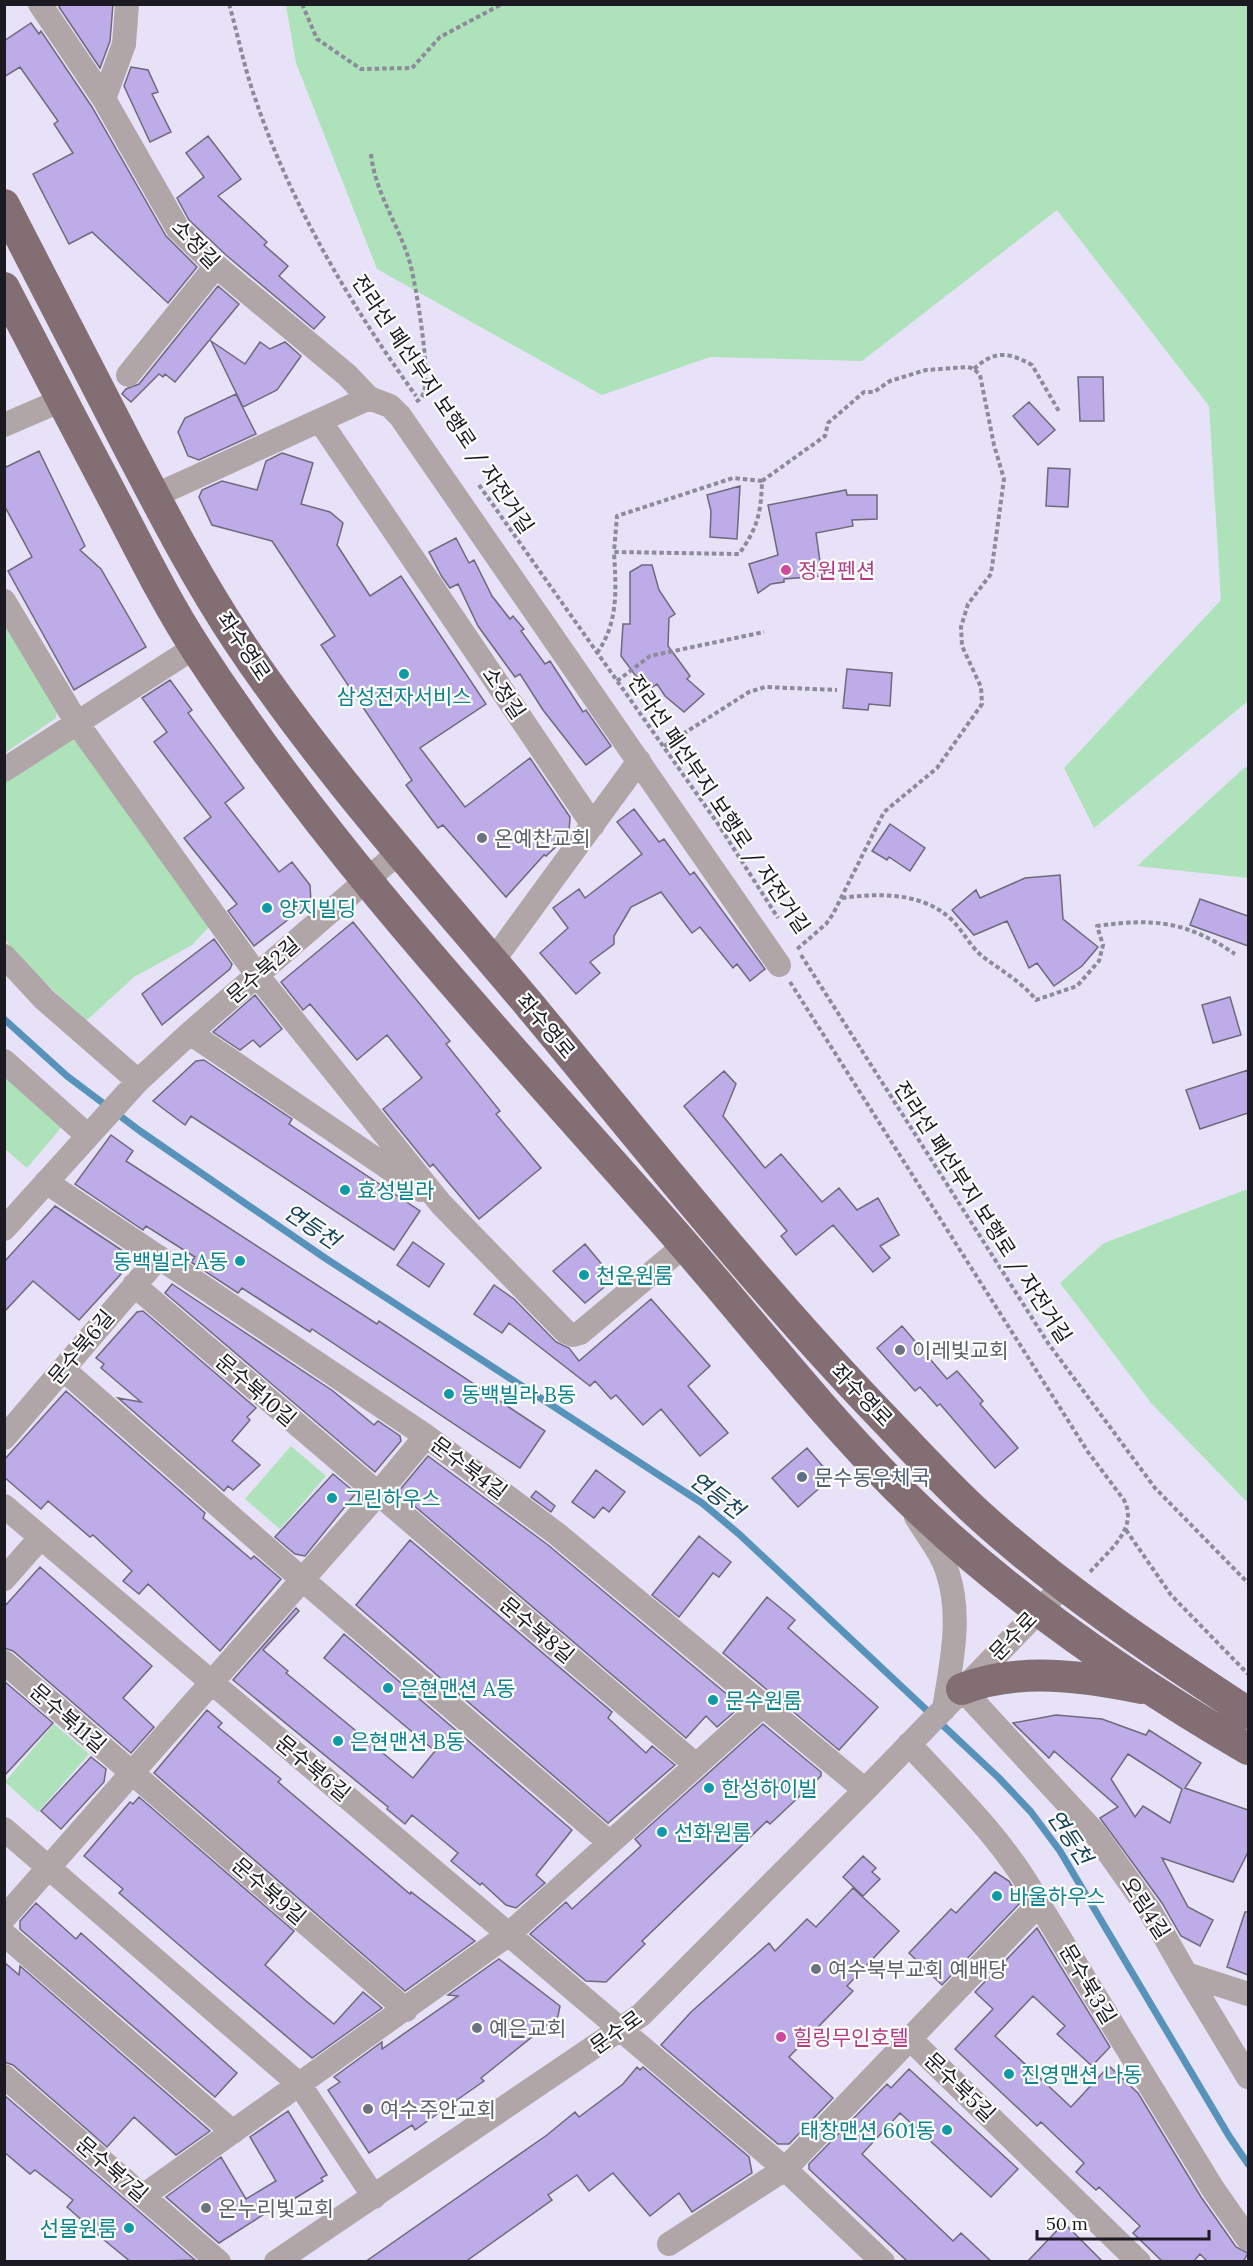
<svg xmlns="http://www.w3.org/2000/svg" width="1253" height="2266" font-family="Lora,'Noto Sans KR',serif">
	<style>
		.green { fill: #ade2ba }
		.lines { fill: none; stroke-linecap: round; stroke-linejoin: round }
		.stream { stroke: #5792ba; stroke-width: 7 }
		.building { fill: #bdace8; stroke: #6e697c; stroke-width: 1.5; fill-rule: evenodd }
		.path { stroke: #8d8a9a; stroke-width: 4; stroke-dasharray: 4.5 3; stroke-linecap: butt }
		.minor { stroke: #b0a5a7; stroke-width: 24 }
		.major { stroke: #836f73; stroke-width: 32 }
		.hotel-dot { fill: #d1479c; stroke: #fff; stroke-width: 2 }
		.culture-dot { fill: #0f9aa8; stroke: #fff; stroke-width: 2 }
		.worship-dot { fill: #6b7280; stroke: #fff; stroke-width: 2 }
		.service-dot { fill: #5c6f8a; stroke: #fff; stroke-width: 2 }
		.labels { text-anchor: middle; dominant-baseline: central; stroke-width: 4.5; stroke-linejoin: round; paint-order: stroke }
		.street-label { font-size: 21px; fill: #1b1921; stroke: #fff }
		.hotel-label { font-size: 21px; fill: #b23c85; stroke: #fff; text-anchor: start }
		.culture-label { font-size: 21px; fill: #0d838f; stroke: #fff; text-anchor: start }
		.worship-label { font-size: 21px; fill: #5b616d; stroke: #fff; text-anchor: start }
		.service-label { font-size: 21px; fill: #4e5e75; stroke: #fff; text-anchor: start }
		.water-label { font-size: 22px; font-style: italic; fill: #11405d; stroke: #fff }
	</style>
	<rect width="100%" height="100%" fill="#e7e2f8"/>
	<path class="green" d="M 286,5 L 1248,5 L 1248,701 L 1094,828 L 1064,768 L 1221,600 L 1209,406 L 1057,210 L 862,361 L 710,357 L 602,395 L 377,269 L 296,63 Z
		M 4,616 L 58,702 L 56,718 L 5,753 Z
		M 66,739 L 85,742 L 211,925 L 192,945 L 134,977 L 86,1021 L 16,955 L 5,939 L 4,780 Z
		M 1248,766 L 1248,878 L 1137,866 L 1244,768 Z
		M 5,1071 L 65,1123 L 27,1168 L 5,1149 Z
		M 1248,1189 L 1248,1503 L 1151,1403 L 1060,1283 L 1104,1243 Z
		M 291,1446 L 326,1476 L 280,1529 L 245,1499 Z
		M 54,1724 L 89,1754 L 38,1812 L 5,1782 Z"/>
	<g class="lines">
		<path class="stream" d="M 4,1019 L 67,1076 L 140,1131 L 325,1258 L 702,1503 L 739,1534 L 999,1778 L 1031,1812 L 1060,1851 L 1229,2136 L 1248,2164"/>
	</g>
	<path class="building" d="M 61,4 L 113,4 L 110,41 L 100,68 L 59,7 Z
		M 31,23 L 39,34 L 41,31 L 92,107 L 166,236 L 197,267 L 168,303 L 92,232 L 69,244 L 33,174 L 73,153 L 54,124 L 58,121 L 20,67 L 4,77 L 4,41 Z
		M 131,67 L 148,70 L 158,92 L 152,94 L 171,132 L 150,142 L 124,86 Z
		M 208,136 L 241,179 L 218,196 L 267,242 L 264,245 L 288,266 L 279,276 L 325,317 L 314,329 L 226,255 L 189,220 L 177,198 L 204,177 L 186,153 Z
		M 218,286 L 239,304 L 175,382 L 165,374 L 163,377 L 159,374 L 131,402 L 122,394 L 126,389 L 139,384 Z
		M 211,341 L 245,364 L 260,342 L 270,349 L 285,342 L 301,356 L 277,390 L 243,407 Z
		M 1078,377 L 1103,377 L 1104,421 L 1080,421 Z
		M 236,394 L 256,434 L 199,460 L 188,456 L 178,432 L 185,418 Z
		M 1029,402 L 1055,430 L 1038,445 L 1013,416 Z
		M 39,451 L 85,546 L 80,550 L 101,569 L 146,647 L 74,690 L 8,571 L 32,557 L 4,505 L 4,468 Z
		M 282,453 L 313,463 L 301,504 L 330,512 L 343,523 L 337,545 L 370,596 L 401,576 L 486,704 L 420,748 L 465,807 L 530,758 L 570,817 L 569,832 L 565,838 L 546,856 L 544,855 L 506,897 L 443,825 L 438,828 L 406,785 L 412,780 L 321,645 L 335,636 L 272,541 L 212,525 L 199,497 L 202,490 L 222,481 L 257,490 L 266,461 Z
		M 1048,468 L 1070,469 L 1068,507 L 1046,506 Z
		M 740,486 L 737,539 L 710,537 L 711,511 L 707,495 Z
		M 846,490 L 847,495 L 877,495 L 877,519 L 852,520 L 853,526 L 816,533 L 822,576 L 784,579 L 784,582 L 771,584 L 758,593 L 749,564 L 778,555 L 768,505 Z
		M 456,538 L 469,563 L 474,560 L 492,596 L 510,619 L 513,616 L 524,629 L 521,631 L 545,664 L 550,661 L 583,712 L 586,710 L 611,746 L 586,765 L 543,710 L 520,674 L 515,677 L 478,626 L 458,584 L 450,588 L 442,577 L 429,552 Z
		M 642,565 L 652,565 L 659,590 L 675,614 L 669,618 L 668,646 L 690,676 L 687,679 L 704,694 L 684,712 L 665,696 L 657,684 L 647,691 L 621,656 L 623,624 L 630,624 L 630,572 Z
		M 847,669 L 892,673 L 890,706 L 869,704 L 868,710 L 843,708 Z
		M 170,680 L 192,710 L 188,713 L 244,788 L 225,803 L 279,872 L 292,862 L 310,885 L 311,902 L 254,946 L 228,911 L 237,904 L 184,838 L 211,817 L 154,742 L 167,732 L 142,698 Z
		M 634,809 L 659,842 L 664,839 L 690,875 L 694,872 L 765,969 L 750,981 L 737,964 L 733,968 L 700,927 L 692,933 L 661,892 L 631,907 L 614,936 L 614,944 L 590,962 L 600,973 L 576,994 L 540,953 L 568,928 L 553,908 L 579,889 L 585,898 L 642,854 L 617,822 Z
		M 890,824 L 925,848 L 910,871 L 889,857 L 887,860 L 872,851 Z
		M 1060,875 L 1063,919 L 1098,947 L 1082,966 L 1054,986 L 1037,963 L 1029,968 L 1007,921 L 974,935 L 952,910 L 976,890 L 980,898 L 1025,878 Z
		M 1200,899 L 1248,916 L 1248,946 L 1190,925 Z
		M 353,922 L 450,1041 L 446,1044 L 500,1111 L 496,1114 L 541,1168 L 479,1219 L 433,1164 L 430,1167 L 383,1109 L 422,1078 L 387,1035 L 357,1060 L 310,1004 L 303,1010 L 281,982 Z
		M 214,939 L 232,964 L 230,969 L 162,1025 L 142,994 Z
		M 255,995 L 282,1029 L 260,1047 L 253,1040 L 240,1050 L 213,1032 Z
		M 1230,997 L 1241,1035 L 1213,1043 L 1202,1005 Z
		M 204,1060 L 292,1119 L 289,1124 L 420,1211 L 394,1250 L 191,1116 L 185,1125 L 153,1101 L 196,1061 Z
		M 1248,1070 L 1248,1113 L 1200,1129 L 1186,1090 Z
		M 724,1071 L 736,1084 L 723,1116 L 765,1168 L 781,1154 L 822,1202 L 839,1188 L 857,1210 L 878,1198 L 899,1235 L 880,1246 L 890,1258 L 873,1272 L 833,1225 L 796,1255 L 781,1236 L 787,1231 L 684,1106 Z
		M 111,1135 L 133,1151 L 126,1161 L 377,1324 L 379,1321 L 545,1431 L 520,1468 L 312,1329 L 310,1332 L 242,1288 L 238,1293 L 191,1262 L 195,1257 L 146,1226 L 143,1230 L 75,1184 Z
		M 55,1206 L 126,1253 L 120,1260 L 124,1263 L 117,1271 L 121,1274 L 79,1320 L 33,1281 L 4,1312 L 4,1262 Z
		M 413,1242 L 444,1264 L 429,1287 L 397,1265 Z
		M 585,1244 L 614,1279 L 585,1303 L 553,1271 Z
		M 172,1284 L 333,1391 L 374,1425 L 378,1421 L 400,1436 L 401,1441 L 375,1472 L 165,1293 Z
		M 494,1285 L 514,1299 L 556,1342 L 569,1348 L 579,1361 L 651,1299 L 710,1366 L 688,1386 L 728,1433 L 700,1456 L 661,1409 L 643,1425 L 616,1395 L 611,1399 L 595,1381 L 590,1386 L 509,1323 L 502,1333 L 474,1314 Z
		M 143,1311 L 256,1408 L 247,1417 L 250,1420 L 232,1441 L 260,1465 L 233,1490 L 228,1486 L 224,1491 L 118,1398 L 141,1402 L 101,1368 L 104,1364 L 96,1358 L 137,1312 Z
		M 902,1326 L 947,1379 L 957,1371 L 983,1401 L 980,1404 L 1018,1448 L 995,1468 L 940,1404 L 937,1406 L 920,1387 L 915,1391 L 877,1348 Z
		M 66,1391 L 205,1513 L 203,1518 L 251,1559 L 254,1556 L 281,1579 L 220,1651 L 148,1584 L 139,1594 L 123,1581 L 132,1571 L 93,1535 L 90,1537 L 48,1501 L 41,1509 L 4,1477 L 4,1460 Z
		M 807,1448 L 832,1477 L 798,1507 L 772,1478 Z
		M 428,1456 L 548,1545 L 741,1706 L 717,1727 L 706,1716 L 686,1738 L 398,1492 Z
		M 596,1470 L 625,1492 L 609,1512 L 603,1507 L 594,1518 L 572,1502 Z
		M 333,1474 L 356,1493 L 305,1556 L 295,1554 L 275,1537 Z
		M 536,1491 L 555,1506 L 551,1512 L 531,1497 Z
		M 699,1536 L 731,1562 L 719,1577 L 713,1573 L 679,1617 L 652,1595 Z
		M 410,1540 L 612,1712 L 608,1718 L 646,1753 L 652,1746 L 675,1765 L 608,1823 L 356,1605 Z
		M 40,1567 L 152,1666 L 123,1698 L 154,1727 L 131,1753 L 13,1651 L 4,1648 L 4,1607 Z
		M 767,1597 L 795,1620 L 788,1628 L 878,1707 L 839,1750 L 723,1653 Z
		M 296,1608 L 299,1611 L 263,1650 L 288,1671 L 286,1673 L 413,1778 L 435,1751 L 324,1658 L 344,1634 L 572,1830 L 536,1875 L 545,1883 L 516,1908 L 506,1905 L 482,1883 L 480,1885 L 451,1861 L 458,1853 L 412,1815 L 405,1824 L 387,1809 L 388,1807 L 233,1680 Z
		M 4,1681 L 53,1723 L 4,1776 Z
		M 207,1710 L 222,1723 L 218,1727 L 281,1779 L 278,1782 L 410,1894 L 411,1892 L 475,1941 L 405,1991 L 154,1773 Z
		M 1056,1715 L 1102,1719 L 1146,1735 L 1149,1730 L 1201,1763 L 1185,1788 L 1248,1810 L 1248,1852 L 1233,1882 L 1162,1858 L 1188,1907 L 1213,1920 L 1200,1946 L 1181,1936 L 1162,1903 L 1100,1818 L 1118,1807 L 1054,1751 L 1049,1758 L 1013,1723 ZM 1128,1754 L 1182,1789 L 1170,1823 L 1143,1806 L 1135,1817 L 1111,1779 Z
		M 763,1724 L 821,1772 L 821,1776 L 770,1824 L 767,1821 L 642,1941 L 645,1944 L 606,1982 L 586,1981 L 530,1934 L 566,1902 L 572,1909 L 641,1846 L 635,1839 Z
		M 91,1757 L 106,1769 L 104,1782 L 61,1829 L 41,1811 Z
		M 139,1797 L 294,1931 L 265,1965 L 305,2000 L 334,2024 L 363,1992 L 382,2008 L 312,2058 L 200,1963 L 119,1893 L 123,1889 L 84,1856 L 130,1802 L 133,1804 Z
		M 863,1856 L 876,1868 L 872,1872 L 880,1879 L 863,1896 L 843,1877 Z
		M 995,1872 L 1009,1881 L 1020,1900 L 1019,1904 L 942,1985 L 909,1953 L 951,1909 L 956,1913 Z
		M 853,1888 L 899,1931 L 847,1986 L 853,1991 L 789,2057 L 833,2098 L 789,2144 L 778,2144 L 661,2045 L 691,2012 L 769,1943 L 775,1951 L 807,1919 L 816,1927 Z
		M 36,1903 L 76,1939 L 81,1933 L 237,2073 L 215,2097 L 20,1929 L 20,1921 Z
		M 1245,1912 L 1248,1912 L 1248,1975 L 1227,1967 Z
		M 1037,1928 L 1110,2047 L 1092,2066 L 1057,2034 L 1065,2026 L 1033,1996 L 995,2036 L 1071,2107 L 1109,2066 L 1138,2093 L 1201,2197 L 1236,2247 L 1248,2253 L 1243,2262 L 1208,2262 L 1200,2254 L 1193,2262 L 1163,2262 L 1133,2233 L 1140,2226 L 1099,2187 L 1096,2190 L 1076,2172 L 1084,2163 L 1041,2122 L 1037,2126 L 955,2049 L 993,2009 L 975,1992 Z
		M 499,1959 L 560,2006 L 558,2016 L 481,2078 L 484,2081 L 447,2107 L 415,2130 L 412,2125 L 369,2153 L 328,2090 L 340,2082 L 334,2077 L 382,2042 L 382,2049 L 458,1996 L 448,1995 Z
		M 4,1962 L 19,1975 L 20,1966 L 210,2131 L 176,2155 L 134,2117 L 107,2147 L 13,2065 L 4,2062 Z
		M 637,2067 L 640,2070 L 643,2067 L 749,2157 L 752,2173 L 692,2212 L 679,2193 L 650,2216 L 613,2173 L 589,2191 L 577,2175 L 548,2195 L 552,2200 L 465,2262 L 365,2262 L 547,2135 L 575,2112 L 579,2117 L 623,2084 Z
		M 909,2069 L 1018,2169 L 991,2197 L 900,2113 L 862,2154 L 953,2241 L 961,2233 L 992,2262 L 908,2262 L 809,2169 L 809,2164 L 887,2084 L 891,2088 Z
		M 4,2095 L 195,2260 L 131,2262 L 104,2240 L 67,2207 L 73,2200 L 35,2170 L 30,2174 L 4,2152 Z
		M 288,2111 L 327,2175 L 321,2178 L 323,2181 L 289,2202 L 288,2199 L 219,2243 L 166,2197 L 221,2157 L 246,2199 L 276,2181 L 250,2137 Z
		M 1064,2223 L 1103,2262 L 1027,2262 Z"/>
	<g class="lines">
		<path class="path" d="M 229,4 C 238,35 244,67 255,98 C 291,205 350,304 416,396
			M 302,4 L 317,39 L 361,69 L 412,68 L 440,37 L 502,4
			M 371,154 C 375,193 399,225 410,263 C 416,285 429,365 425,387 C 424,394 422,398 416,402
			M 974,369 C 994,350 1009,352 1032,365 L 1060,413
			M 762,481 L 825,436 L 828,423 L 864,392 L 874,392 L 890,381 L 926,370 L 968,367 L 974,369 L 980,375 L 994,445 L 1004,479 L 991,574 L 968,604 L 961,627 L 962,646 L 981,687 L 982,704 L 937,768 L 884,812 L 833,914 L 826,924 L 796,950
			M 479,485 L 718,824 L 778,918
			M 597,653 C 619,622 616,588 614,552 L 739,554 C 758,527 761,513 762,481 L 733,478 L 617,516 L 614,552
			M 617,681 L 650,656 L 764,632
			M 664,746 L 749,692 L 765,687 L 837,690
			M 842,898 C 879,893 923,892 952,920 C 963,931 970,946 982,956 C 1000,970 1021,981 1036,1000 L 1077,986 L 1099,961 L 1103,945 L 1097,926 C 1154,918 1186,921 1235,954
			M 801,955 L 1048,1343 L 1155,1488 L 1248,1583
			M 790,982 L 1088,1452 L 1124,1500 C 1139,1529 1108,1551 1090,1572
			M 1126,1530 L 1171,1595 L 1248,1674"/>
		<path class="minor" d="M 40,4 L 104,99 L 178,229 L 216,266 L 347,375 L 369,398
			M 104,99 L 124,44 L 127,4
			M 128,375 L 216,266
			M 369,398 L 390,406 L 400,416 L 779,965
			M 320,421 L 593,825
			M 4,425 L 62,400
			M 154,496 L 369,398
			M 4,601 L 77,723 L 257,975 L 441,1204 L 566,1332 L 573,1335 L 580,1333 L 685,1245
			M 4,770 L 195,647
			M 4,956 L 44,999 L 138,1081
			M 493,961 L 639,761
			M 190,1033 L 421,1190
			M 4,1061 L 87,1135
			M 46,1182 L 426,1436 L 557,1534 L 865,1790
			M 4,1229 L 138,1081 L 190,1033 L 398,853
			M 134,1285 L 696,1765
			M 63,1369 L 303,1580 L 610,1843
			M 4,1438 L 159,1257
			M 4,1506 L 785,2169 L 883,2262
			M 916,1517 C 927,1535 942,1553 948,1574 C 962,1617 951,1665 944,1709
			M 4,1579 L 41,1537
			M 4,1662 L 406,2010
			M 962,1689 L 1094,1832 L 1150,1911 L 1186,1974 L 1248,1994
			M 909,1744 C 956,1795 1007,1843 1039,1904 L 1213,2189 L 1248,2239
			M 4,1829 L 300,2085 L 374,2197
			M 4,1918 L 377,1495 L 426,1436
			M 4,1934 L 233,2132
			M 1186,1974 L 1248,2077
			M 910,2039 L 1139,2262
			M 4,2076 L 219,2262
			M 143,2196 L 509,1934 L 764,1704
			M 669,2244 L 785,2169 L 1039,1904
			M 276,2262 L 641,2015 L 865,1790 L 1065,1584"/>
		<path class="major" d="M 4,205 C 45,285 86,364 127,444 C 162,511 197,579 239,642 C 328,775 435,892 537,1014 C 647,1147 754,1282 873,1407 C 907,1442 941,1480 977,1513 C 1060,1589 1155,1652 1248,1713
			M 4,288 C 41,360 79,433 117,505 C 142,553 167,604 197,650 C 330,855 498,1033 659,1216 C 739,1306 812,1402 897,1488 C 1000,1591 1123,1676 1248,1749
			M 962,1689 C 1019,1667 1083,1676 1142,1688"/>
	</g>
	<g class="hotel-dot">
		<circle cx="786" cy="570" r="6"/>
		<circle cx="781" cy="2037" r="6"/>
	</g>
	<g class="culture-dot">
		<circle cx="404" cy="674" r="6"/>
		<circle cx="267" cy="908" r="6"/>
		<circle cx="345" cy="1190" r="6"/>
		<circle cx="240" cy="1261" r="6"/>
		<circle cx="584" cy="1275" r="6"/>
		<circle cx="449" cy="1394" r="6"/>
		<circle cx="332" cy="1498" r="6"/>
		<circle cx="388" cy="1688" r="6"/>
		<circle cx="713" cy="1700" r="6"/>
		<circle cx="338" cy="1741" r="6"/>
		<circle cx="709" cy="1788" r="6"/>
		<circle cx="662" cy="1832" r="6"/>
		<circle cx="997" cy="1896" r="6"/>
		<circle cx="1009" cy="2074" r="6"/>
		<circle cx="947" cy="2130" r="6"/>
		<circle cx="129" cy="2228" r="6"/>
	</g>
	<g class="worship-dot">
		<circle cx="482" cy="838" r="6"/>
		<circle cx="900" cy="1350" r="6"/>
		<circle cx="816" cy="1969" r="6"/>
		<circle cx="477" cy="2028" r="6"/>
		<circle cx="368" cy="2109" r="6"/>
		<circle cx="206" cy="2208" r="6"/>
	</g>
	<circle class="service-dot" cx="802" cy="1477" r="6"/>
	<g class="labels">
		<g class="street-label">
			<text transform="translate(196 244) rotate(46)">소정길</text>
			<text transform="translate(443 404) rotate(56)">전라선 폐선부지 보행로 / 자전거길</text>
			<text transform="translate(244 646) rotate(56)">좌수영로</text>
			<text transform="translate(504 693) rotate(56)">소정길</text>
			<text transform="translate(719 804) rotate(56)">전라선 폐선부지 보행로 / 자전거길</text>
			<text transform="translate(263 970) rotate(-41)">문수북2길</text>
			<text transform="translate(546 1026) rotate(50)">좌수영로</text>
			<text transform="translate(983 1212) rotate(57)">전라선 폐선부지 보행로 / 자전거길</text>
			<text transform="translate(81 1347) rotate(-50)">문수북6길</text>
			<text transform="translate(256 1390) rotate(41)">문수북10길</text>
			<text transform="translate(862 1395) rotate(46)">좌수영로</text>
			<text transform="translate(469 1468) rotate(37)">문수북4길</text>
			<text transform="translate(537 1630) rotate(40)">문수북8길</text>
			<text transform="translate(1013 1636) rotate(-46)">문수로</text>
			<text transform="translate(68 1718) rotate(41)">문수북11길</text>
			<text transform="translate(313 1768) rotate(40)">문수북6길</text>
			<text transform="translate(269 1891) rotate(41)">문수북9길</text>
			<text transform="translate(1146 1908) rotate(57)">오림4길</text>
			<text transform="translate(1088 1984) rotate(59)">문수북3길</text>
			<text transform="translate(616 2032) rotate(-36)">문수로</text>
			<text transform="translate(960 2087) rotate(44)">문수북5길</text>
			<text transform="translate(112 2169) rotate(41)">문수북7길</text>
		</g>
		<g class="hotel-label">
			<text x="798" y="570">정원펜션</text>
			<text x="793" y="2037">힐링무인호텔</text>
		</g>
		<g class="culture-label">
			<text x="404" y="696" text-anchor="middle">삼성전자서비스</text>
			<text x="279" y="908">양지빌딩</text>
			<text x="357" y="1190">효성빌라</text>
			<text x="228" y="1261" text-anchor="end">동백빌라 A동</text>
			<text x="596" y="1275">천운원룸</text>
			<text x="461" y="1394">동백빌라 B동</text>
			<text x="344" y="1498">그린하우스</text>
			<text x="400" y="1688">은현맨션 A동</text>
			<text x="725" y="1700">문수원룸</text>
			<text x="350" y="1741">은현맨션 B동</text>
			<text x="721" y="1788">한성하이빌</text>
			<text x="674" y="1832">선화원룸</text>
			<text x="1009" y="1896">바울하우스</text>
			<text x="1021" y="2074">진영맨션 나동</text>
			<text x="935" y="2130" text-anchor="end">태창맨션 601동</text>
			<text x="117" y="2228" text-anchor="end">선물원룸</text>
		</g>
		<g class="worship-label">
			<text x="494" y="838">온예찬교회</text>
			<text x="912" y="1350">이레빛교회</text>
			<text x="828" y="1969">여수북부교회 예배당</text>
			<text x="489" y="2028">예은교회</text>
			<text x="380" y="2109">여수주안교회</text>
			<text x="218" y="2208">온누리빛교회</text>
		</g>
		<g class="service-label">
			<text x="814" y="1477">문수동우체국</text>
		</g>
		<g class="water-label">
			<text transform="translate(312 1226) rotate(34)">연등천</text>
			<text transform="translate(717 1495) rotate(37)">연등천</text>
			<text transform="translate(1070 1837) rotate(56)">연등천</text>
		</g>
	</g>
	<rect width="1253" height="2266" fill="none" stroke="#1b1921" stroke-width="12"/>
	<path d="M1037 2230v9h172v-9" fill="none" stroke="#1b1921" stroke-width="3"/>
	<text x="1046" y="2230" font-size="18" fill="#1b1921" stroke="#ffffff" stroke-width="4.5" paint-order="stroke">50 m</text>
</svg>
